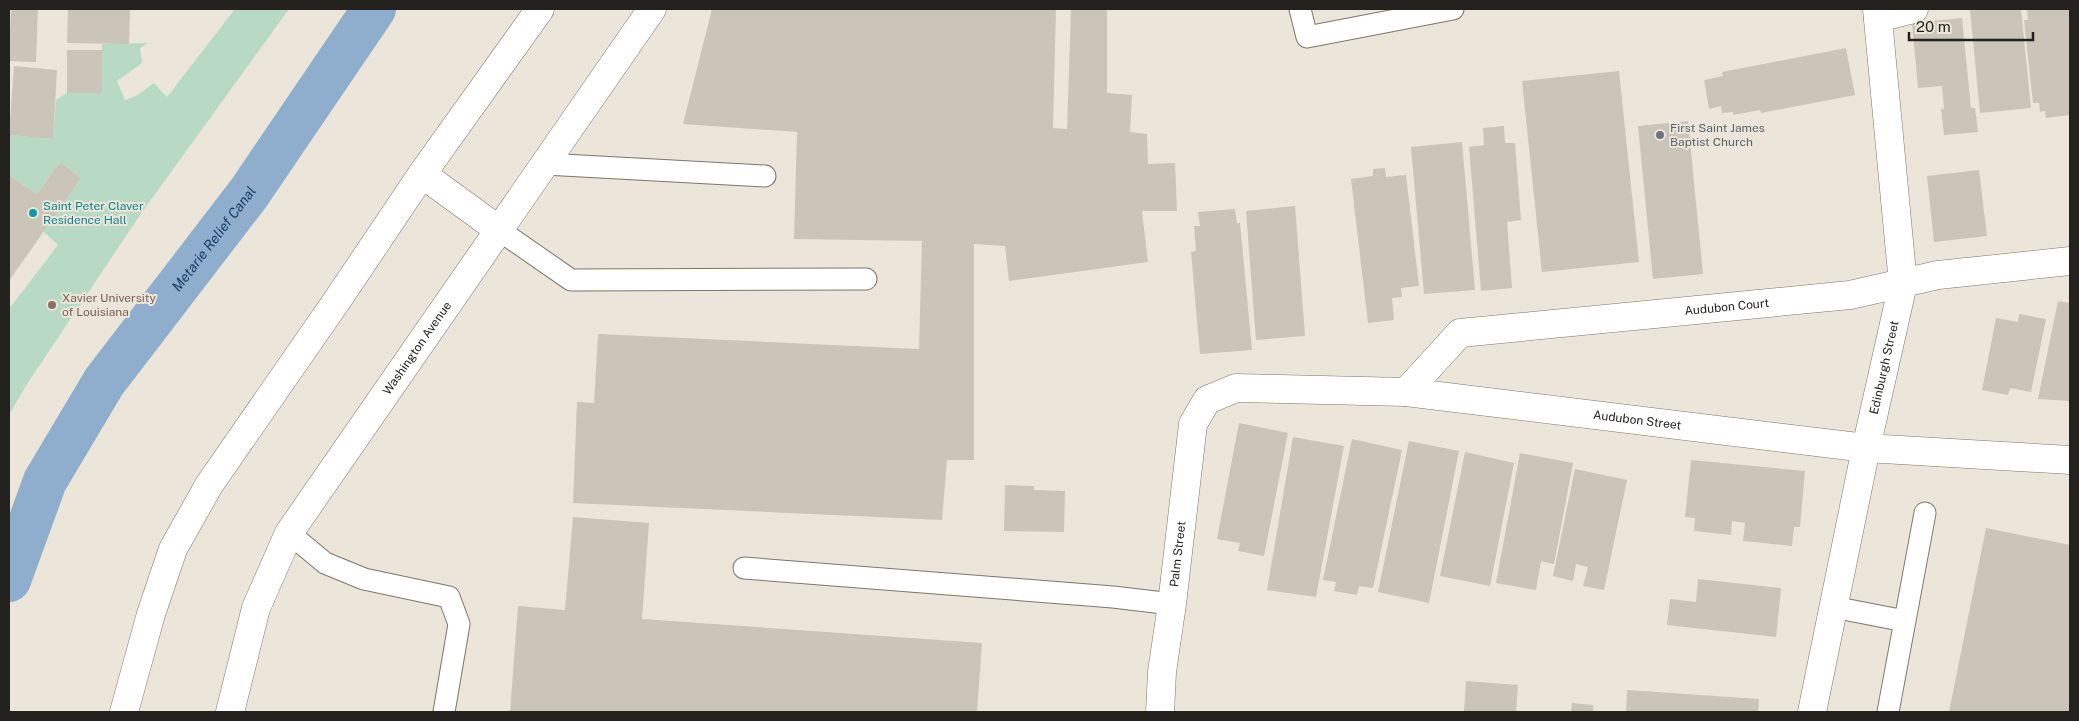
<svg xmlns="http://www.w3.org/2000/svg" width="2079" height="721" font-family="'Public Sans',sans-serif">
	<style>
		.green { fill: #b8dac5 }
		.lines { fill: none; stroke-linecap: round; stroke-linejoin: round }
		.canal { stroke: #8fadcc; stroke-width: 44 }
		.building { fill: #cac5b8 }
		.service-casing { stroke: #7b776b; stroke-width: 23 }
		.minor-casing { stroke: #7b776b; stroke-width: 29 }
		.tertiary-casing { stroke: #7b776b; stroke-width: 29 }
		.service { stroke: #fff; stroke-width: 21 }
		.minor { stroke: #fff; stroke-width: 28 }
		.tertiary { stroke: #fff; stroke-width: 28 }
		.worship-dot { fill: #6b7280; stroke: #ebe6d9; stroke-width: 2 }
		.culture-dot { fill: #0f9aa8; stroke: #ebe6d9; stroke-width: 2 }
		.education-dot { fill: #8d6e63; stroke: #ebe6d9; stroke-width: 2 }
		.labels { text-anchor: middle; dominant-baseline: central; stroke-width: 4; stroke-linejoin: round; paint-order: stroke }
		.worship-label { font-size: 12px; fill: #5b616d; stroke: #ebe6d9; text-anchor: start }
		.culture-label { font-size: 12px; fill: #0d838f; stroke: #ebe6d9; text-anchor: start }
		.education-label { font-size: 12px; fill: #785e54; stroke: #ebe6d9; text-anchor: start }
		.street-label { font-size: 12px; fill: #24221e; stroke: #ebe6d9 }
		.water-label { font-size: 14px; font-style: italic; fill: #124069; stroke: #ebe6d9 }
	</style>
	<rect width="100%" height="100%" fill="#ebe6d9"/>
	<path class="green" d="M 235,9 L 289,9 L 140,215 L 27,384 L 9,415 L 9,309 L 58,245 L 43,231 L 81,178 L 60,162 L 37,194 L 9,175 L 9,133 L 10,135 L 53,139 L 56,100 L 67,93 L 102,50 L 102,44 L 148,43 L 140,48 L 142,63 L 117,81 L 125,100 L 136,96 L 154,83 L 167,97 Z"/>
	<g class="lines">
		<path class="canal" id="s1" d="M 9,580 L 45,481 L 104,382 L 249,193 L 374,9"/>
	</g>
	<path class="building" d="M 11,9 L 38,9 L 36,62 L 9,61 Z
		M 68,9 L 130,9 L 129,44 L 67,43 Z
		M 712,9 L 1056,9 L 1053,128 L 1067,129 L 1071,9 L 1107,9 L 1107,93 L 1132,95 L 1130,132 L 1147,134 L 1148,164 L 1175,163 L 1177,211 L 1142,211 L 1148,262 L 1009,281 L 1005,246 L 974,244 L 974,460 L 947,460 L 942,520 L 573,503 L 577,402 L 594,403 L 598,334 L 919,349 L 922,241 L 794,239 L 797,132 L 683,124 Z
		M 1988,9 L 2021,9 L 2031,108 L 1980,113 L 1970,10 Z
		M 2027,9 L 2070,9 L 2070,115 L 2046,118 L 2045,111 L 2040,112 L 2039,103 L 2033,103 L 2024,20 L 2028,20 Z
		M 1962,18 L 1971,108 L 1975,108 L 1978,132 L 1944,135 L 1941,109 L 1944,109 L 1942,86 L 1918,88 L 1912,23 Z
		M 1846,48 L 1855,95 L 1761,113 L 1760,110 L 1733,115 L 1733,112 L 1722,113 L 1721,106 L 1709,109 L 1704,80 L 1723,76 L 1722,72 Z
		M 67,50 L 102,50 L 102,93 L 67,93 Z
		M 14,66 L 57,70 L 53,139 L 9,135 Z
		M 1619,71 L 1639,262 L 1542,272 L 1522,81 Z
		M 1688,121 L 1703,274 L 1653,279 L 1638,126 Z
		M 1504,126 L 1505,143 L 1515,143 L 1521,220 L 1507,222 L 1512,288 L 1481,291 L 1469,147 L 1484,145 L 1483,128 Z
		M 1462,142 L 1475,290 L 1424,294 L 1411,147 Z
		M 60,162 L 81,178 L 9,281 L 9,175 L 37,194 Z
		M 1385,168 L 1386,177 L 1406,175 L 1419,286 L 1401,288 L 1402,297 L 1392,298 L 1394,320 L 1368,323 L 1351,179 L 1373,176 L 1373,169 Z
		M 1979,170 L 1987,236 L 1934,242 L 1927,176 Z
		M 1295,206 L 1305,336 L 1256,340 L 1246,211 Z
		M 1235,209 L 1237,223 L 1240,223 L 1252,350 L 1200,354 L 1191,252 L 1196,251 L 1194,226 L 1200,226 L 1198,212 Z
		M 2058,301 L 2070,303 L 2070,401 L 2038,399 Z
		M 2019,314 L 2046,319 L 2031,392 L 2010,388 L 2008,395 L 1982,390 L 1996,318 L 2018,322 Z
		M 1239,423 L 1288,433 L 1264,556 L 1238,551 L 1240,543 L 1217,539 Z
		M 1293,437 L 1344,446 L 1316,597 L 1267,590 Z
		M 1352,439 L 1402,450 L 1373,588 L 1359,586 L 1357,595 L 1334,591 L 1336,582 L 1323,580 Z
		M 1409,441 L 1459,451 L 1429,603 L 1378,592 Z
		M 1465,452 L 1514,463 L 1490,586 L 1440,576 Z
		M 1520,453 L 1573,463 L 1554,564 L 1541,561 L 1536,590 L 1496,583 Z
		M 1691,460 L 1805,471 L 1800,527 L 1794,527 L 1792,546 L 1743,541 L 1745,523 L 1732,521 L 1731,535 L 1694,531 L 1695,518 L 1685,517 Z
		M 1575,469 L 1627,480 L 1604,590 L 1583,586 L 1588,567 L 1576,564 L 1573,581 L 1553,576 Z
		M 1005,485 L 1034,486 L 1034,490 L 1065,491 L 1064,532 L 1004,531 Z
		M 573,517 L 649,523 L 642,619 L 982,643 L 977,712 L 510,712 L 518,606 L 565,610 Z
		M 1986,528 L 2070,545 L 2070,712 L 1949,712 Z
		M 1698,579 L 1781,588 L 1776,637 L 1667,625 L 1670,599 L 1696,602 Z
		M 1466,681 L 1518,685 L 1516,712 L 1464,712 Z
		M 1627,690 L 1759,699 L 1758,712 L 1626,712 Z
		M 1572,703 L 1593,705 L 1593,712 L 1571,712 Z"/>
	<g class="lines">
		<defs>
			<path id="service" d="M 1300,9 L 1307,37 L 1453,9
				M 545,164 L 765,176
				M 499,230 L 571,280 L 866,279
				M 289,533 L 325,563 L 364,579 L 449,597 L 459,624 L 444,712
				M 744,568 L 1113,597 L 1172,604
				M 1833,607 L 1905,621
				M 1888,712 L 1925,513"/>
			<g id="minor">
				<path d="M 1878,18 L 1914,9"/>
				<path id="s2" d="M 1406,392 L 1460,333 L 1850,295 L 1938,275 L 2070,261"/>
				<path id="s3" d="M 1160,712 L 1162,672 L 1172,604 L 1193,424 L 1207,400 L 1236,388 L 1406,392 L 1866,448 L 2070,460"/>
				<path id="s4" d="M 1812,712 L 1866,448 L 1903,284 L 1877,9"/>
			</g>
			<g id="tertiary">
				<path d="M 422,174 L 499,230"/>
				<path d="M 124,712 L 151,614 L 173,549 L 209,485 L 338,299 L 422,174 L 540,9"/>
				<path id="s5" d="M 230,712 L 256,608 L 289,533 L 652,9"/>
			</g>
		</defs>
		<use href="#service" class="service-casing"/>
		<use href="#minor" class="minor-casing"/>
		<use href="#tertiary" class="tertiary-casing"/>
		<use href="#service" class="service"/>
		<use href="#minor" class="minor"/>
		<use href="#tertiary" class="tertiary"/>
	</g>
	<circle class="worship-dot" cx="1660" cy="135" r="5"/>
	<circle class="culture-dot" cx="33" cy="213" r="5"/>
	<circle class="education-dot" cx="52" cy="305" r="5"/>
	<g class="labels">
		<g class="worship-label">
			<text x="1670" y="128">First Saint James<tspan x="1670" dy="14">Baptist Church</tspan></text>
		</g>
		<g class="culture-label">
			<text x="43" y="206">Saint Peter Claver<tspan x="43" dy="14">Residence Hall</tspan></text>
		</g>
		<g class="education-label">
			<text x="62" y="298">Xavier University<tspan x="62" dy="14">of Louisiana</tspan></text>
		</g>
		<g class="street-label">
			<text stroke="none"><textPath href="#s2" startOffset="348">Audubon Court</textPath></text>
			<text stroke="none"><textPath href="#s5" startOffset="414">Washington Avenue</textPath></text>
			<text stroke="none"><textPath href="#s4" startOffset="352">Edinburgh Street</textPath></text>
			<text stroke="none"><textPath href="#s3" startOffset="752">Audubon Street</textPath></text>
			<text stroke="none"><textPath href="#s3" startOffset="159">Palm Street</textPath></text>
		</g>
		<g class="water-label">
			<text stroke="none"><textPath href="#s1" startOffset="401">Metarie Relief Canal</textPath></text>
		</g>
	</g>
	<rect width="2079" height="721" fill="none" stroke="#24221e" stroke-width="20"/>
	<path d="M1909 32v8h124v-8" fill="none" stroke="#24221e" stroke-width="2.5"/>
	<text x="1916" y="32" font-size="15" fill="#24221e" stroke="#ebe6d9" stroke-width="4" paint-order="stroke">20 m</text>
</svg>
